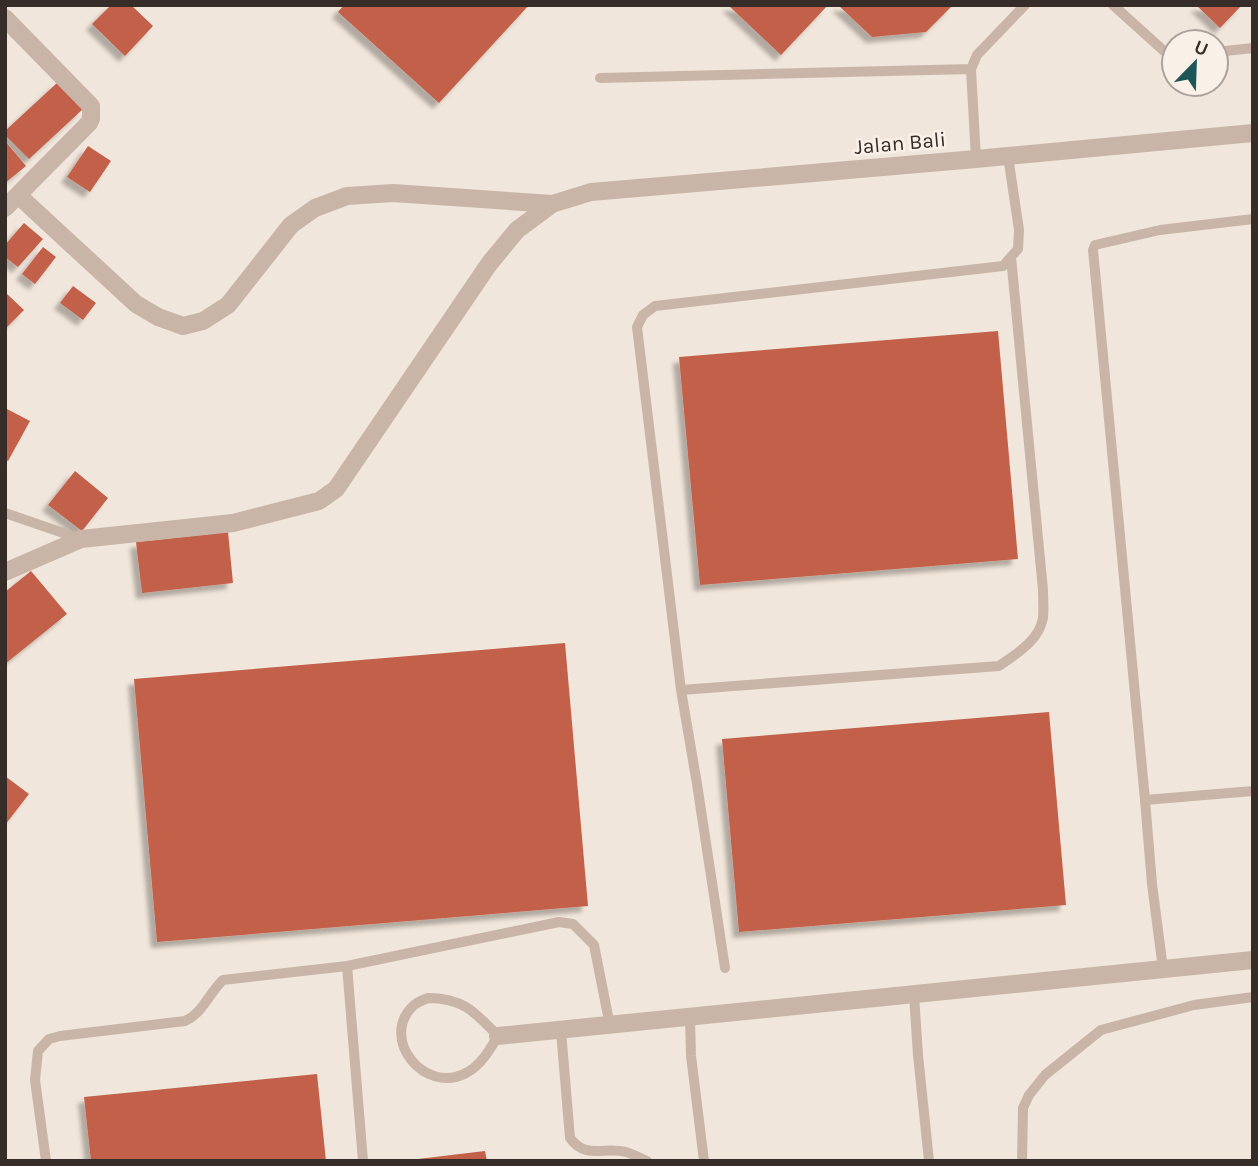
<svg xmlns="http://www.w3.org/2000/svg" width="1258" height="1166" font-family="Karla,sans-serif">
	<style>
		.building { fill: #c36048; filter: url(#shadow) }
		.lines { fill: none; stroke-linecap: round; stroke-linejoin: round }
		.lane { stroke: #c9b5a8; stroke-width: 10 }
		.street { stroke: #c9b5a8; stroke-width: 18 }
		.labels { text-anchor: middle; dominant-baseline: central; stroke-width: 5; stroke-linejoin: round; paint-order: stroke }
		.street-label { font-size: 21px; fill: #362c28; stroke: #f9f0e8 }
	</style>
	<defs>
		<filter id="shadow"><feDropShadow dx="-6" dy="6" stdDeviation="2" flood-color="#0004"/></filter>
	</defs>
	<rect width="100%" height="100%" fill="#f1e6db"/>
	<path class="building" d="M 111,5 L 131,5 L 153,26 L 125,56 L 92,24 Z
		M 344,5 L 529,5 L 439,103 L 338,12 Z
		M 728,5 L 828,5 L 781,55 Z
		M 838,5 L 953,5 L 926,32 L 872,37 Z
		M 1196,5 L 1242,5 L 1220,28 Z
		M 58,82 L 83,109 L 29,159 L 5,135 L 5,131 Z
		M 5,141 L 26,166 L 5,183 Z
		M 88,146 L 111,161 L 90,192 L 67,177 Z
		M 24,223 L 43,239 L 18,267 L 5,257 L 5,245 Z
		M 43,247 L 56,257 L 35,284 L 22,274 Z
		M 73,286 L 96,303 L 83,320 L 60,303 Z
		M 7,294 L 24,310 L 5,329 L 5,296 Z
		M 998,331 L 1018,559 L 700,585 L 679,357 Z
		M 5,408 L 30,421 L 8,461 L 5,459 Z
		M 75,471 L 108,498 L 82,531 L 48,505 Z
		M 228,532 L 233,583 L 142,593 L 136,542 Z
		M 31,571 L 67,614 L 5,664 L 5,592 Z
		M 565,643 L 588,906 L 157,942 L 134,679 Z
		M 1049,712 L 1066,905 L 739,932 L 722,739 Z
		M 5,776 L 29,794 L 5,825 Z
		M 317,1074 L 326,1161 L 91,1161 L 84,1097 Z
		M 485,1151 L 487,1161 L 418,1161 L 418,1159 Z"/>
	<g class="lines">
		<path class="lane" d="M 1113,5 L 1164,51 L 1174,54
			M 1216,52 L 1253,48
			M 600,78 L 971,69
			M 976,159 L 971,69 L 977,55 L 1025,5
			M 5,513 L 81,539
			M 681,690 L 999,666 C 1016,654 1039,641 1043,618 C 1044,609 1043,599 1043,590 L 1011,257
			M 1145,800 L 1253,791
			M 347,966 L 559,922 L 573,924 L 594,945 L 610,1026
			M 725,968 L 697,784 L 681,690 L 637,327 L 643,315 L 655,306 L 1003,266 L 1018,249 L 1019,230 L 1008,156
			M 1163,969 L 1152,884 L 1145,800 L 1093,250 L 1095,245 L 1160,230 L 1253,219
			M 914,995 L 918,1055 L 929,1161
			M 428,998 C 463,998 475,1012 498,1036 C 489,1051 481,1065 466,1073 C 425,1095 379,1039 413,1006 C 417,1002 423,1000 428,998 Z
			M 690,1018 L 691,1056 L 704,1161
			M 561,1031 L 570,1138 C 586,1160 604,1146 626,1152 C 633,1154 640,1158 647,1161
			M 46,1161 L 35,1080 L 38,1051 L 49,1039 L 60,1036 L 185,1021 C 203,1013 209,993 223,980 L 347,966 L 363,1161
			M 1022,1161 L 1023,1108 L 1029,1095 L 1045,1075 L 1101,1030 L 1194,1005 L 1253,997"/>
		<path class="street" d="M 5,18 L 91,106 L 91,119 L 89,123 L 5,208
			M 19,196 L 136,304 L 158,317 L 183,326 L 203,321 L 228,305 L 291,225 L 315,208 L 347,196 L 393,193 L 552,204
			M 5,572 L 81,539 L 233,523 L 319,501 L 336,489 L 489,264 L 517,230 L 552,204 L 591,192 L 976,159 L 1253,133
			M 498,1036 L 1253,960"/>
	</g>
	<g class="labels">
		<g class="street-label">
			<text transform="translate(900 143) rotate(-5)">Jalan Bali</text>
		</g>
	</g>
	<rect width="1258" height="1166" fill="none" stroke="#362c28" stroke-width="14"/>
	<g transform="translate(1195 63) rotate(23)"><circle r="33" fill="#f9f0e8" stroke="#aba29b" stroke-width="2"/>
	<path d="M0-5L12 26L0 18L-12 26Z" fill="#1e5556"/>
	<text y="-10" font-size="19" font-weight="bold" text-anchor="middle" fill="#362c28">U</text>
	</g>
</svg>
